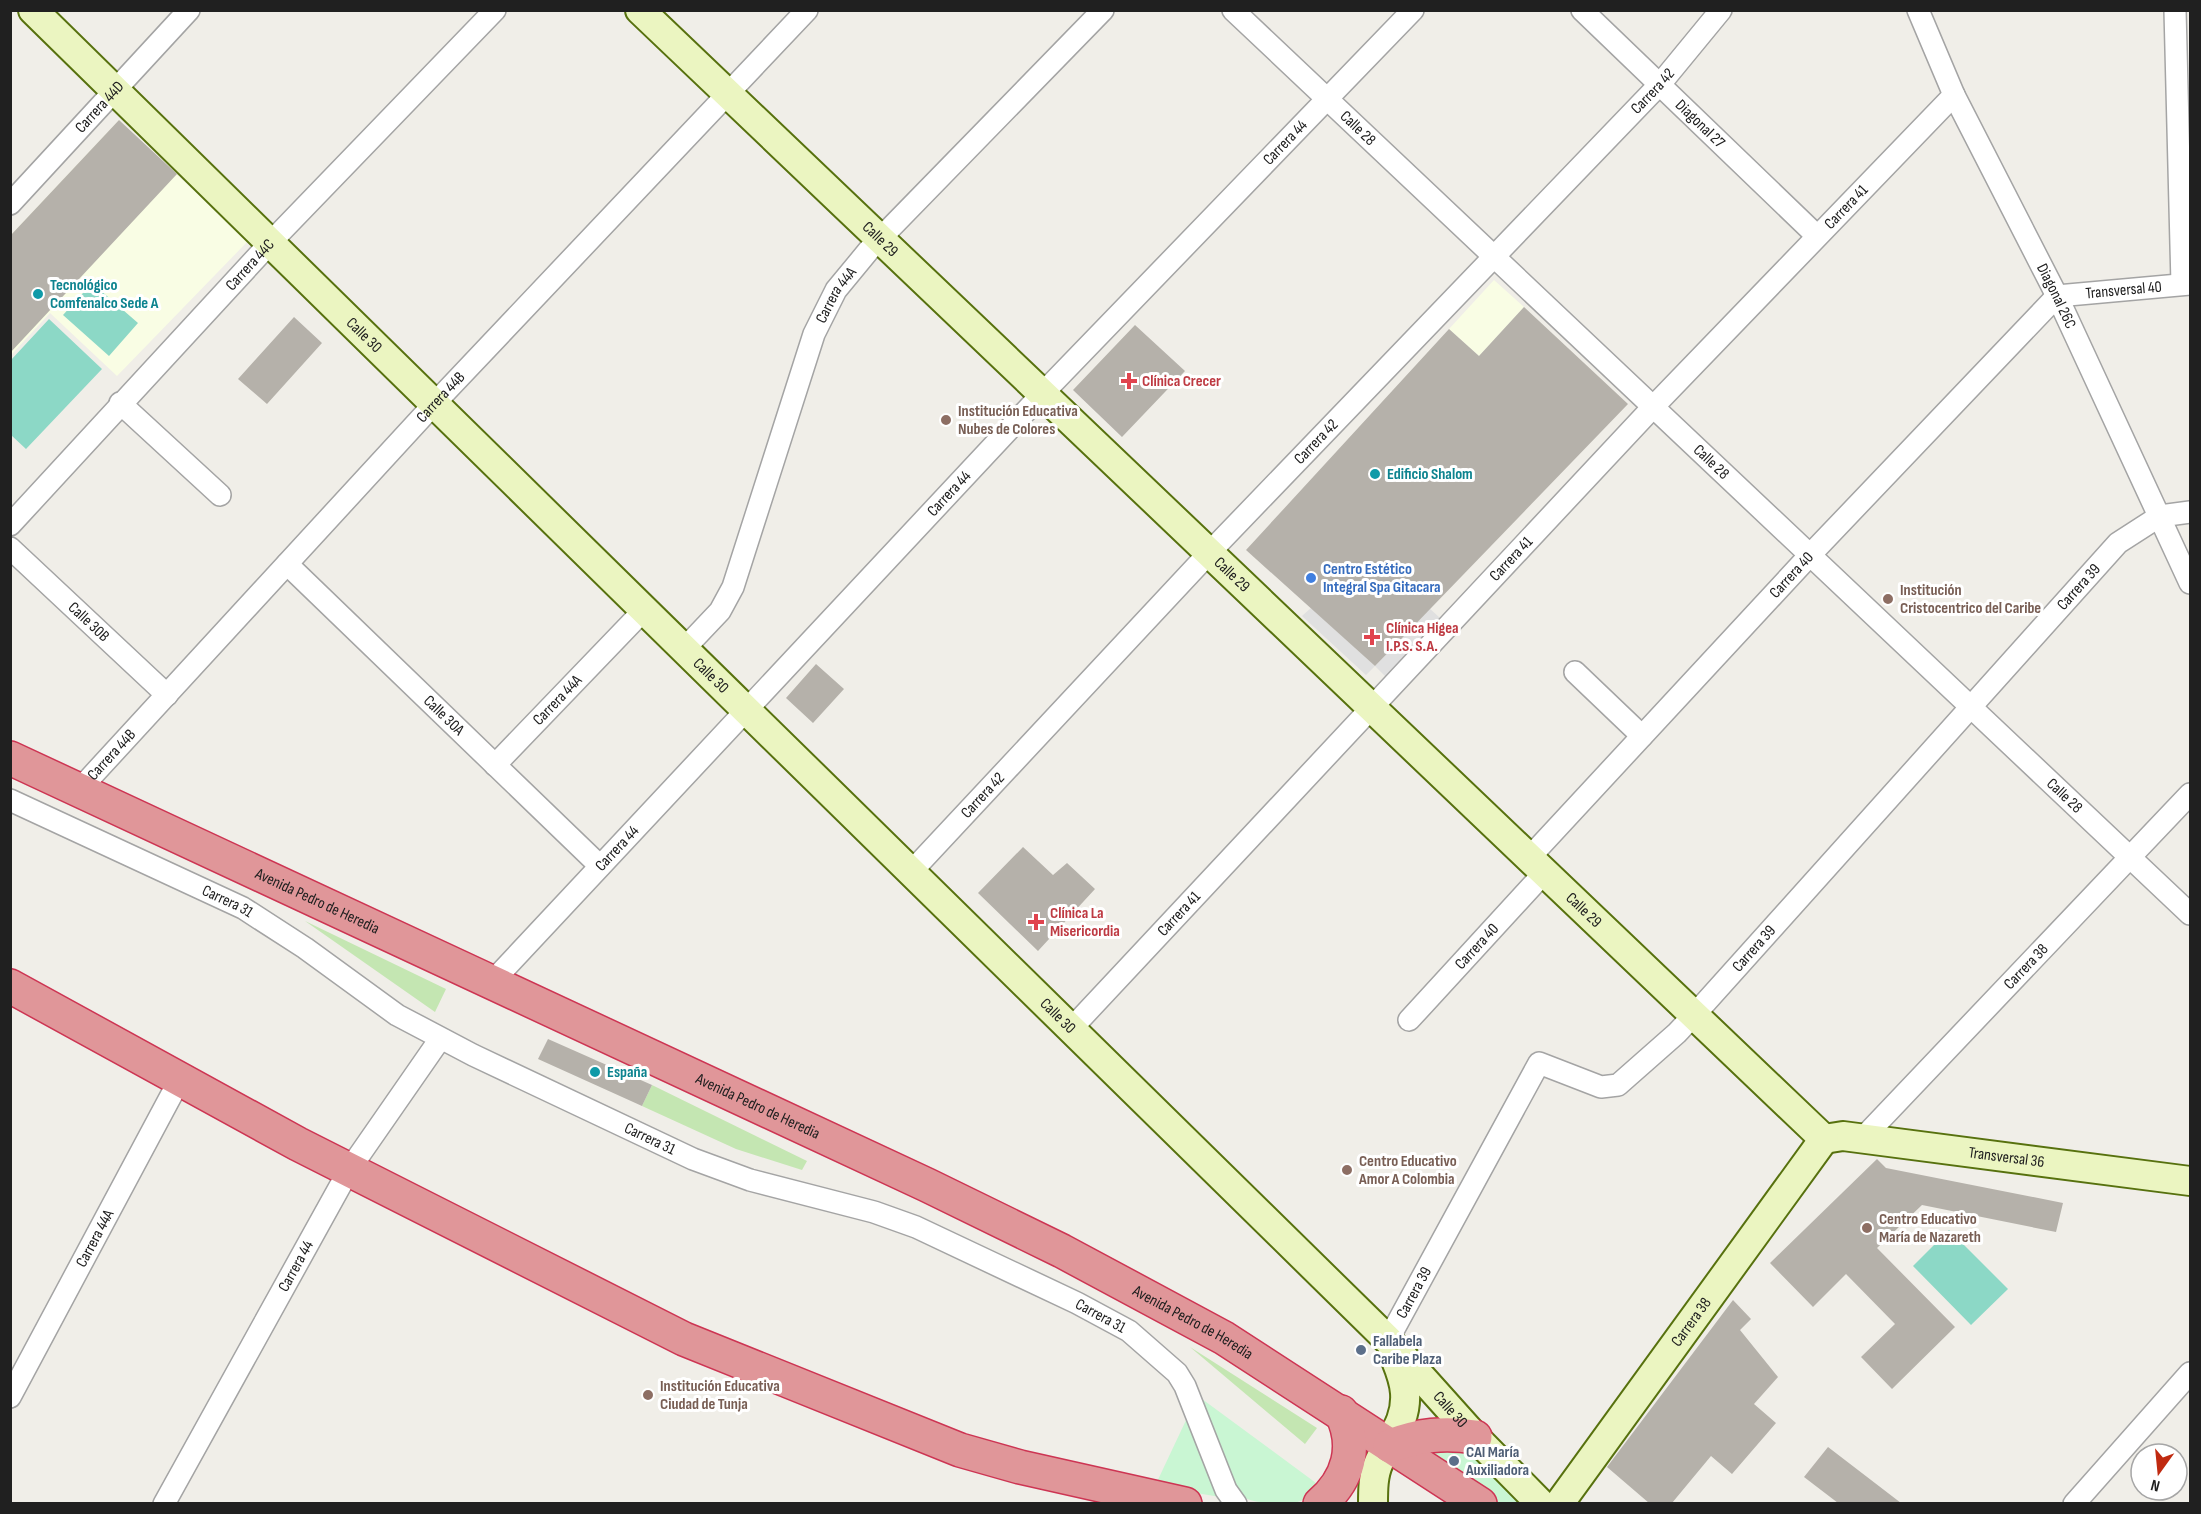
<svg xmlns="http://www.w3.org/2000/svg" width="2201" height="1514" font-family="'Sofia Sans Condensed',sans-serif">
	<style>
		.education { fill: #f9fde4 }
		.grass { fill: #c4e6b2 }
		.park { fill: #c9f6d3 }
		.pitch { fill: #8cd8c6 }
		.parking { fill: #e0e0e0 }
		.building { fill: #b5b1aa }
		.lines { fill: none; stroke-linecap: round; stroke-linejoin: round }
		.street-casing { stroke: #a4a4a4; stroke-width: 24 }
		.secondary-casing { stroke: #57710e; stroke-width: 32 }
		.highway-casing { stroke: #cd3553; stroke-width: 36 }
		.street { stroke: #fff; stroke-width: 21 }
		.secondary { stroke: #ebf5c1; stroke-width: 28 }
		.highway { stroke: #e09699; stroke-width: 33 }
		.culture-dot { fill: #0f9aa8; stroke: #fff; stroke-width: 2 }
		.health-dot { fill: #e0444e; stroke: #fff; stroke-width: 2 }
		.education-dot { fill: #8d6e63; stroke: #fff; stroke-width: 2 }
		.shop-dot { fill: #3f7fe0; stroke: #fff; stroke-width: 2 }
		.service-dot { fill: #5c6f8a; stroke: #fff; stroke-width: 2 }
		.labels { text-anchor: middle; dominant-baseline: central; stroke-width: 6; stroke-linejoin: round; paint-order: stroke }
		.street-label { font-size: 16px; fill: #202020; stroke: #fff }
		.culture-label { font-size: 16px; font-weight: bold; fill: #0d838f; stroke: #fff; text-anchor: start }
		.health-label { font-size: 16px; font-weight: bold; fill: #be3a42; stroke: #fff; text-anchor: start }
		.education-label { font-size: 16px; font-weight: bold; fill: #785e54; stroke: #fff; text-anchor: start }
		.shop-label { font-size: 16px; font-weight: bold; fill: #366cbe; stroke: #fff; text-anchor: start }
		.service-label { font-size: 16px; font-weight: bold; fill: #4e5e75; stroke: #fff; text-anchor: start }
	</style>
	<rect width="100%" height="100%" fill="#f0eee8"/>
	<path class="education" d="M 119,120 L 248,241 L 117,376 L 50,313 L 11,355 L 10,236 Z
		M 1494,280 L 1524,307 L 1479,356 L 1449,329 Z"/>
	<path class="grass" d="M 305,921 L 446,989 L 435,1012 Z
		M 652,1085 L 807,1161 L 802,1170 L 736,1149 L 642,1106 Z
		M 1190,1347 L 1317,1428 L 1305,1444 Z"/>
	<path class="park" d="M 1202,1399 L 1316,1483 C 1304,1503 1302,1503 1279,1503 C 1264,1503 1241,1502 1232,1488 C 1219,1469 1210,1423 1202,1399 Z
		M 1188,1416 L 1220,1497 L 1155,1486 Z
		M 1463,1438 L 1520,1503 L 1497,1503 L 1418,1451 Z"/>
	<path class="pitch" d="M 92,283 L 138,323 L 109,356 L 63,315 Z
		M 49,319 L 102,369 L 26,449 L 11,435 L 11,360 Z
		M 1949,1230 L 2008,1289 L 1971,1325 L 1913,1266 Z"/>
	<path class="parking" d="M 1311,608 L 1375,666 L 1429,608 L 1440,618 L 1386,677 L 1375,666 L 1366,675 L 1302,616 Z"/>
	<path class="building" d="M 119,120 L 177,174 L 10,353 L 10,236 Z
		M 1524,307 L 1628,404 L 1375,666 L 1246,550 L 1449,329 L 1479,356 Z
		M 294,317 L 322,343 L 267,404 L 238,379 Z
		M 1135,325 L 1185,371 L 1122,437 L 1073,390 Z
		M 816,664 L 844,689 L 813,723 L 786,698 Z
		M 1023,847 L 1053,875 L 1067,863 L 1095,889 L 1038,951 L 978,893 Z
		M 548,1039 L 652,1085 L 642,1106 L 538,1059 Z
		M 1877,1159 L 1886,1168 L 2063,1203 L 2056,1232 L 1922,1205 L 1877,1248 L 1955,1327 L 1892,1389 L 1861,1357 L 1895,1324 L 1846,1274 L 1813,1307 L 1770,1263 Z
		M 1733,1300 L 1751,1319 L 1740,1330 L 1778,1377 L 1754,1404 L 1776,1423 L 1732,1474 L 1711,1456 L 1672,1503 L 1649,1503 L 1607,1467 Z
		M 1828,1447 L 1901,1503 L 1838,1503 L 1804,1477 Z"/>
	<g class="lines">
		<defs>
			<g id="street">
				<path id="s1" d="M 1233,10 L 2190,914"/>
				<path id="s2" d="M 1582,10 L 1817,236"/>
				<path id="s3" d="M 1918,10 L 1954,95 L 2057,296 L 2190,583"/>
				<path d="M 2175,10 L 2182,284"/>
				<path id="s4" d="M 10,204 L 189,10"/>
				<path d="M 120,403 L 220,495"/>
				<path id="s5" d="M 10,525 L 270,243 L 495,10"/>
				<path id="s6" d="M 10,548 L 167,695"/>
				<path id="s7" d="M 287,564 L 600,866"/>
				<path id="s8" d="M 684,649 L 720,611 L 733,587 L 814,334 L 836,290 L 869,250 L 1103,10"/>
				<path d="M 1575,672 L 1642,736"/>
				<path id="s9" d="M 495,765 L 644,610"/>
				<path id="s10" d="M 79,790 L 434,404 L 807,10"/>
				<path id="s11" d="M 10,800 L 243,908 L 305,948 L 397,1015 L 473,1055 L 693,1159 L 750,1180 L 874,1212 L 916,1227 L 1077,1303 L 1129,1331 L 1177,1373 L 1185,1386 L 1226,1490 L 1236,1504"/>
				<path id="s12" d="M 1529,858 L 1810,555 L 2057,296 L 2190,284"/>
				<path id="s13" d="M 911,872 L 1209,553 L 1661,83 L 1721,10"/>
				<path id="s14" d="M 492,982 L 1042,394 L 1413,10"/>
				<path id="s15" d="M 1409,1020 L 1544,873"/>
				<path id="s16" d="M 1071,1029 L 1653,407 L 1954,95"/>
				<path id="s17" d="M 1862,1139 L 2190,794"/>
				<path id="s18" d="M 1388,1340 L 1539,1063 L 1601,1087 L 1618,1085 L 1677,1033 L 1705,1003 L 2118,543 L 2160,516 L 2190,512"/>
				<path id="s19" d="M 10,1397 L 180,1079"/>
				<path id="s20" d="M 164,1504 L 349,1170 L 440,1039"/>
				<path d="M 2074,1504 L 2190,1373"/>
			</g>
			<g id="secondary">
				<path id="s21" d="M 33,10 L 1388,1340 L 1475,1437 L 1541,1504"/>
				<path id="s22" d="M 640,10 L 1824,1139"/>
				<path id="s23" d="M 1824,1139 L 1843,1136 L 2190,1181"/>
				<path d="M 1373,1504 C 1373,1490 1373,1475 1379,1462 C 1390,1438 1407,1422 1405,1393 C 1404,1378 1398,1366 1393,1353"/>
				<path id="s24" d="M 1559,1504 L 1824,1139"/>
			</g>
			<g id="highway">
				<path id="s25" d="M 10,758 L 927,1185 L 1062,1251 L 1224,1338 L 1480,1504"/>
				<path d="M 10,986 L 298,1144 L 684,1339 L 960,1450 L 1020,1467 L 1185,1504"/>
				<path d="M 1390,1446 C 1419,1435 1444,1432 1475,1437"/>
				<path d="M 1320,1504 C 1349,1479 1358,1446 1341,1412"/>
			</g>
		</defs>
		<use href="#street" class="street-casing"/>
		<use href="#secondary" class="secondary-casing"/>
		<use href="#highway" class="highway-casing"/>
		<use href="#street" class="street"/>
		<use href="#secondary" class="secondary"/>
		<use href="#highway" class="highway"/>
	</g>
	<g class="culture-dot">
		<circle cx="38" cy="294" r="6"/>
		<circle cx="1375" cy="474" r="6"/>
		<circle cx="595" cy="1072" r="6"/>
	</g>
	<g class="health-dot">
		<path d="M1126 372h6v6h6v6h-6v6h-6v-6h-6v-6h6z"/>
		<path d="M1369 628h6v6h6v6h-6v6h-6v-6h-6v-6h6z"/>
		<path d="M1033 913h6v6h6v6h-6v6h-6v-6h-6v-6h6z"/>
	</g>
	<g class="education-dot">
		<circle cx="946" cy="420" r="6"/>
		<circle cx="1888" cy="599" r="6"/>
		<circle cx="1347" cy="1170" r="6"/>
		<circle cx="1867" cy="1228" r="6"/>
		<circle cx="648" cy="1395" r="6"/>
	</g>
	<circle class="shop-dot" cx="1311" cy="578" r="6"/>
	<g class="service-dot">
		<circle cx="1361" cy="1350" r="6"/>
		<circle cx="1454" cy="1461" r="6"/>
	</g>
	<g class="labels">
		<g class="street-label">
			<text stroke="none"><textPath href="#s13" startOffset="1077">Carrera 42</textPath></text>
			<text stroke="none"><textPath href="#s4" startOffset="132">Carrera 44D</textPath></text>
			<text stroke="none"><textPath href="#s2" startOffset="164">Diagonal 27</textPath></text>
			<text stroke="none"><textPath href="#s1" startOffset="172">Calle 28</textPath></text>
			<text stroke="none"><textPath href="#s14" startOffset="1155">Carrera 44</textPath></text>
			<text stroke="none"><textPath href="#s16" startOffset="1130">Carrera 41</textPath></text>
			<text stroke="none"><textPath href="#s22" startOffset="332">Calle 29</textPath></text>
			<text stroke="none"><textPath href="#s5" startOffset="354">Carrera 44C</textPath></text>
			<text stroke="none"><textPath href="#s12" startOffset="838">Transversal 40</textPath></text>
			<text stroke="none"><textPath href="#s8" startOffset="390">Carrera 44A</textPath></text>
			<text stroke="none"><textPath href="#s3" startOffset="318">Diagonal 26C</textPath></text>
			<text stroke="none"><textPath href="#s21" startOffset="464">Calle 30</textPath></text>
			<text stroke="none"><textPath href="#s10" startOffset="534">Carrera 44B</textPath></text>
			<text stroke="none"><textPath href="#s13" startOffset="591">Carrera 42</textPath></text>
			<text stroke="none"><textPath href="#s1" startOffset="658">Calle 28</textPath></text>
			<text stroke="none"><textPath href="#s14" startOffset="669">Carrera 44</textPath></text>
			<text stroke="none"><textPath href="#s16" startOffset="644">Carrera 41</textPath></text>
			<text stroke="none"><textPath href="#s22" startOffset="818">Calle 29</textPath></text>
			<text stroke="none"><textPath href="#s12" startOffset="386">Carrera 40</textPath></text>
			<text stroke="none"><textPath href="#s18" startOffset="1078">Carrera 39</textPath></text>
			<text stroke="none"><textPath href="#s6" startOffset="108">Calle 30B</textPath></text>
			<text stroke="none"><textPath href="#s21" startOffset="950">Calle 30</textPath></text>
			<text stroke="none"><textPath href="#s9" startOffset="90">Carrera 44A</textPath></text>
			<text stroke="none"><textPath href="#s7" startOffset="218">Calle 30A</textPath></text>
			<text stroke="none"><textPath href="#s10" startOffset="48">Carrera 44B</textPath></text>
			<text stroke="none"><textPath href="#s13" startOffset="105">Carrera 42</textPath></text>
			<text stroke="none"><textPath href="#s1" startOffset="1144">Calle 28</textPath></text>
			<text stroke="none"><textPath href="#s14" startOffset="183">Carrera 44</textPath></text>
			<text stroke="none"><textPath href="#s25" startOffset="339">Avenida Pedro de Heredia</textPath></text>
			<text stroke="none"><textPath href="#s11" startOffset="240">Carrera 31</textPath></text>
			<text stroke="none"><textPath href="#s22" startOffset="1304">Calle 29</textPath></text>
			<text stroke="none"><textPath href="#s16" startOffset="158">Carrera 41</textPath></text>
			<text stroke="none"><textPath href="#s15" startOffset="100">Carrera 40</textPath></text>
			<text stroke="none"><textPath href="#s18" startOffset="592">Carrera 39</textPath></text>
			<text stroke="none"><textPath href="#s17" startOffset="238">Carrera 38</textPath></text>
			<text stroke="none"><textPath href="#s21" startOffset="1436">Calle 30</textPath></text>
			<text stroke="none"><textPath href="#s25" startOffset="825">Avenida Pedro de Heredia</textPath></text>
			<text stroke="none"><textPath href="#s11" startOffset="726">Carrera 31</textPath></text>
			<text stroke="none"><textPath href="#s23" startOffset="184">Transversal 36</textPath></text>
			<text stroke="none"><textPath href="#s19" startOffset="180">Carrera 44A</textPath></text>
			<text stroke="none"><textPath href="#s20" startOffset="272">Carrera 44</textPath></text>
			<text stroke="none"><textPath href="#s18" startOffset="54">Carrera 39</textPath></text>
			<text stroke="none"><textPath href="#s11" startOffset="1212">Carrera 31</textPath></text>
			<text stroke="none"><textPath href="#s24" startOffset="225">Carrera 38</textPath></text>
			<text stroke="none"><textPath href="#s25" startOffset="1311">Avenida Pedro de Heredia</textPath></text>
			<text stroke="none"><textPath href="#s21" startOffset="1992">Calle 30</textPath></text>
		</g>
		<g class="culture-label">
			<text x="50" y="285">Tecnológico<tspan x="50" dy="18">Comfenalco Sede A</tspan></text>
			<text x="1387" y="474">Edificio Shalom</text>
			<text x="607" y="1072">España</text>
		</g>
		<g class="health-label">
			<text x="1142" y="381">Clínica Crecer</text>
			<text x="1386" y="628">Clínica Higea<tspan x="1386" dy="18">I.P.S. S.A.</tspan></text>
			<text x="1050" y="913">Clínica La<tspan x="1050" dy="18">Misericordia</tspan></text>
		</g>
		<g class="education-label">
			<text x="958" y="411">Institución Educativa<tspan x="958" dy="18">Nubes de Colores</tspan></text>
			<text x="1900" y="590">Institución<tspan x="1900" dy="18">Cristocentrico del Caribe</tspan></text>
			<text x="1359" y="1161">Centro Educativo<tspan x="1359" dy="18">Amor A Colombia</tspan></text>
			<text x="1879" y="1219">Centro Educativo<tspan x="1879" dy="18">María de Nazareth</tspan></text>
			<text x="660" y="1386">Institución Educativa<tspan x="660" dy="18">Ciudad de Tunja</tspan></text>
		</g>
		<g class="shop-label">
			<text x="1323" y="569">Centro Estético<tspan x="1323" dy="18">Integral Spa Gitacara</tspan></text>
		</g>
		<g class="service-label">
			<text x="1373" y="1341">Fallabela<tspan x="1373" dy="18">Caribe Plaza</tspan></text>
			<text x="1466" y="1452">CAI María<tspan x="1466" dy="18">Auxiliadora</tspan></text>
		</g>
	</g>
	<rect width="2201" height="1514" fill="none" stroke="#202020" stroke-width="24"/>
	<g transform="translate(2159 1472) rotate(195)"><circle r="28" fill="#ffffff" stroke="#a6a6a6" stroke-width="1.5"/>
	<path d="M0-4.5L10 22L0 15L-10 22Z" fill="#c02a10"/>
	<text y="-9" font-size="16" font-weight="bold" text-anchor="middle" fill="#202020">N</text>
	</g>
</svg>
